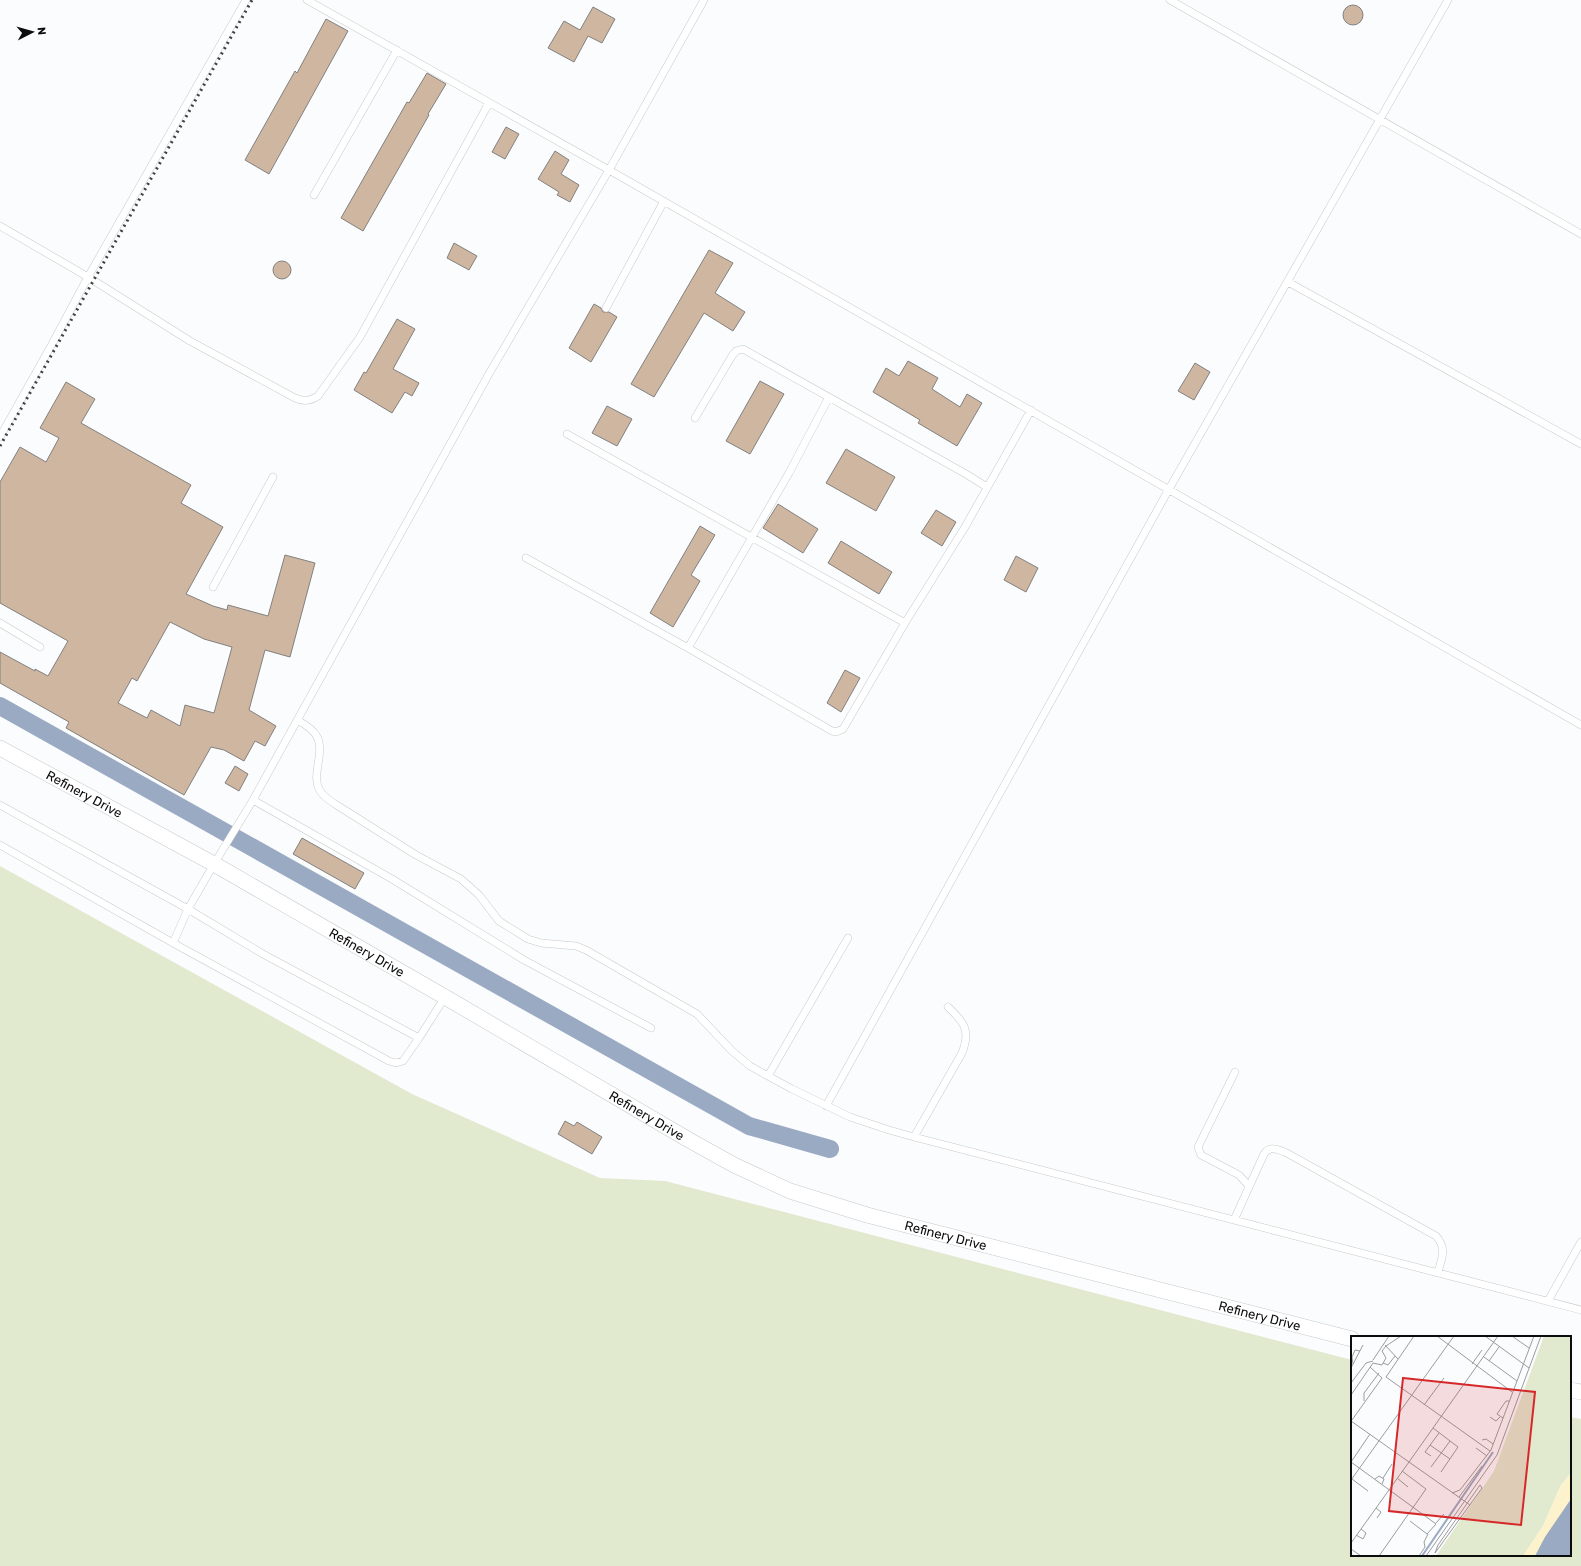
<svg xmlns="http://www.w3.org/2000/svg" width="1581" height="1566" font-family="Rubik,sans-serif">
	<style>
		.green { fill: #e1e9cf }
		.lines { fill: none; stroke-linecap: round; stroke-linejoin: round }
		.canal { stroke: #99aac2; stroke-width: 18 }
		.building { fill: #cfb6a1; stroke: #82807f; fill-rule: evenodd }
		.lane-casing { stroke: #c7cacb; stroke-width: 8 }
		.street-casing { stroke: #c7cacb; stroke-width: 16 }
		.lane { stroke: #fff; stroke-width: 7 }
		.street { stroke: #fff; stroke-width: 15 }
		.rail { stroke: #404242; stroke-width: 3; stroke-dasharray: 2 4; stroke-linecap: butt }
		.labels { text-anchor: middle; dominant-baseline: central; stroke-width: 3; stroke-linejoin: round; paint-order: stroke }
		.street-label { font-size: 13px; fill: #0b0c0c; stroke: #fafcfe }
		.inset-river { fill: none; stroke: #99aac2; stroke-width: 2 }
		.inset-road { fill: none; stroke: #9a9c9d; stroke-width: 1 }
		.view { fill: #d62828; fill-opacity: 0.15; stroke: #d62828; stroke-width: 2 }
		.inset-edge { fill: none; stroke: #0b0c0c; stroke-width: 2 }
	</style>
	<rect width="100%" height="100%" fill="#fafcfe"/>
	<path class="green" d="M 0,866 L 412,1094 L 600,1178 L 665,1181 L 1352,1360 L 1352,1555 L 1570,1555 L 1570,1417 L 1581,1419 L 1581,1566 L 0,1566 Z"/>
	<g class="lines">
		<path class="canal" d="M 0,706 L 749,1126 L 830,1149"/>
	</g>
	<path class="building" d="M1343 15a10 10 0 1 1 20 0a10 10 0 1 1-20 0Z
		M 593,7 L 615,19 L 602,43 L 588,36 L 574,62 L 548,48 L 564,21 L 580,30 Z
		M 326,19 L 348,31 L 269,174 L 245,160 L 295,71 L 297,73 Z
		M 427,73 L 446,84 L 428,114 L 429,115 L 363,231 L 341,218 L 407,102 L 409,103 Z
		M 506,127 L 519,134 L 505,159 L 492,152 Z
		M 555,151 L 569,160 L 561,174 L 579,185 L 570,202 L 557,195 L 559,192 L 538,179 Z
		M 454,243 L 477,256 L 469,270 L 447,258 Z
		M 709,250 L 733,263 L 715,293 L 745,312 L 733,331 L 704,313 L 654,397 L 631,384 Z
		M273 270a9 9 0 1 1 18 0a9 9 0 1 1-18 0Z
		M 594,304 L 601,308 L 603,312 L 609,312 L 617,317 L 591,362 L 569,348 Z
		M 397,319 L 415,329 L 393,369 L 419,383 L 412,396 L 405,392 L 392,413 L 354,390 L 364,372 L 366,373 Z
		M 908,361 L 938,378 L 932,389 L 960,407 L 967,394 L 982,403 L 957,446 L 918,423 L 920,420 L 873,392 L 886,368 L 899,376 Z
		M 1195,363 L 1210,372 L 1194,400 L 1178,391 Z
		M 760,381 L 784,394 L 750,454 L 726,441 Z
		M 66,382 L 95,399 L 81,423 L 191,485 L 181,503 L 223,527 L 186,594 L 213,606 L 227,610 L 228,605 L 268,616 L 285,555 L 315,563 L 290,657 L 265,650 L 249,710 L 276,726 L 265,746 L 255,741 L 244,761 L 224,750 L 211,747 L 184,795 L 66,728 L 69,722 L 0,683 L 0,652 L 35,671 L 35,669 L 48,676 L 68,641 L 0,603 L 0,482 L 20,447 L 46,462 L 59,438 L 40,428 ZM 170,622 L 204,639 L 232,647 L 214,713 L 185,705 L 180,726 L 151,710 L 147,718 L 118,703 L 132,678 L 137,681 Z
		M 607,406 L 632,419 L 617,446 L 592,433 Z
		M 846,449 L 895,477 L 876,511 L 826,483 Z
		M 778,504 L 818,529 L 803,553 L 763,528 Z
		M 936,510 L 956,522 L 942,546 L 921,533 Z
		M 700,526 L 715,535 L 691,575 L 700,581 L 673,627 L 650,613 Z
		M 841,541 L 892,572 L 879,594 L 828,563 Z
		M 1016,556 L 1038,568 L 1026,592 L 1004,580 Z
		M 845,670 L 860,678 L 841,712 L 827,703 Z
		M 235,766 L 248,774 L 239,791 L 225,783 Z
		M 302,838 L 364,873 L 355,889 L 293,854 Z
		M 565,1121 L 574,1126 L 577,1122 L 602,1137 L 592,1154 L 558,1134 Z"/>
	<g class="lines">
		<defs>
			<path id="lane" d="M 704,0 L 609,170 L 1581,725
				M 1170,0 L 1581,234
				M 314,195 L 397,50
				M 0,226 L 88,277 L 190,341 L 295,398 C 304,402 310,401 318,396 L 360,337 L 489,103
				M 1288,282 L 1581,444
				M 606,308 L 664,201
				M 695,418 L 732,356 L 736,351 L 743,349 L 966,474 L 987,487
				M 567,434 L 905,623
				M 0,437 L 51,346 L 88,277 L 246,0
				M 526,558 L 688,648 L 832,731 L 836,732 L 843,729 L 905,623 L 965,527 L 1031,410
				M 213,587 L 273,477
				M 0,623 L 40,647
				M 688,648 L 789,473 L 829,397
				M 297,720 C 318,731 323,740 318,764 C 317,773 315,780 319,789 C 322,796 329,800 335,804 L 416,855 L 461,879 L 479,895 L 499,921 L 528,939 L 541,943 L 576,946 L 586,950 L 697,1014 L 732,1051 L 750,1066 L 768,1076 L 792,1089 L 850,1117 L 889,1130 L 914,1137 L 1581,1310
				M 253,800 L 392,879 L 524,960 L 651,1028
				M 0,805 L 188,909 L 263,954 L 419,1038 L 403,1061 L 396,1063 L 389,1061 L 173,943 L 0,845
				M 173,943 L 188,909 L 214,864 L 253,800 L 490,372 L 609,170 L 307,0
				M 419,1038 L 445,997
				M 1235,1072 L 1198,1147 L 1201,1155 L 1239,1175 L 1249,1186
				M 768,1076 L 848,938
				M 826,1106 L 1169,489 L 1448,0
				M 914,1137 L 962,1053 C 971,1030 964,1022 948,1007
				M 1234,1220 L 1264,1154 C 1270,1145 1278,1150 1285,1152 L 1436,1236 C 1447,1248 1442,1258 1438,1272
				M 1548,1301 L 1581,1242"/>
			<g id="street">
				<path id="s1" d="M 0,748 L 214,864 L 445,997 L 689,1140 L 734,1165 L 790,1191 L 867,1215 L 1352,1339"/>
				<path d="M 1570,1390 L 1581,1392"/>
			</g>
		</defs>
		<use href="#lane" class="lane-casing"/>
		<use href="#street" class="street-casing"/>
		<use href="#lane" class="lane"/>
		<use href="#street" class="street"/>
		<path class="rail" d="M 0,446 L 252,0"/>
	</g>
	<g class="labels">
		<g class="street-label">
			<text stroke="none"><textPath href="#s1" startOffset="96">Refinery Drive</textPath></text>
			<text stroke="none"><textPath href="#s1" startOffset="420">Refinery Drive</textPath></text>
			<text stroke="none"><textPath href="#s1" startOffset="744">Refinery Drive</textPath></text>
			<text stroke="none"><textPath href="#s1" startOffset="1068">Refinery Drive</textPath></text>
			<text stroke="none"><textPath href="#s1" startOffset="1392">Refinery Drive</textPath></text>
		</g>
	</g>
	<g transform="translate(1351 1336)">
		<rect width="220" height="220" fill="#fafcfe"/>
		<path d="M 193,0 L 220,0 L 220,137 L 210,149 L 192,190 L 172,220 L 85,220 L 143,135 Z" fill="#e1e9cf"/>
		<path d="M 220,137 L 220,163 L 184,220 L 172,220 L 192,190 L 210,149 Z" fill="#fcf2cc"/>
		<path d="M 220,163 L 220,220 L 184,220 L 194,201 Z" fill="#99aac2"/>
		<path class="inset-river" d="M 71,220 L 142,116"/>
		<path class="inset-road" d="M 63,0 L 35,41 L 139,115M 86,0 L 161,56M 134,0 L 178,32M 161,0 L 178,12M 34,9 L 47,23M 133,21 L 166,45M 22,24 L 38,0M 138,25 L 148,11M 32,27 L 37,29 L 44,20M 2,28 L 1,21 L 4,14 L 9,15M 121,28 L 131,14M 0,32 L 12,9M 0,47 L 15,27 L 22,25M 0,59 L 22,27 L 31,29 L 35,22 L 31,15 L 35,10 L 50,0M 13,65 L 13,57 L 28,37M 73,69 L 93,42M 139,81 L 145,85 L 149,81M 152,82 L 146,78 L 155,65 L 158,65M 1,84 L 31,42 L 19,31M 0,85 L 58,126 L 147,0M 82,92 L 107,111 L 90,136M 131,104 L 135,103 L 142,108M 79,109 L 99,123M 125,112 L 136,120M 80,120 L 74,116 L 88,97M 0,126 L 85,188 L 76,198 L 59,185M 0,126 L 19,98M 80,131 L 99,105M 32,142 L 41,128M 46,142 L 57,151M 1,143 L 17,155M 24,143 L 28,140 L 33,143 L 31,148M 0,144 L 103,0M 129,149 L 131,152 L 84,217 L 87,209 ZM 101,157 L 109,154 L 140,114 L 183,0M 108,161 L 131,130M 25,172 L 30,176 L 26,182M 85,187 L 93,178M 5,199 L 12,203 L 15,197 L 10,193M 0,207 L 58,126 L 119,169M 0,213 L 10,220M 28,220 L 75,153 L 51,135M 68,220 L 74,211 L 73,206 L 77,198M 75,220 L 146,119 L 190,0"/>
		<path class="view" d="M 52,42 L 184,56 L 170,189 L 38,175 Z"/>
		<rect width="220" height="220" class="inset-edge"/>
	</g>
	<g transform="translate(32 32) rotate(84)" stroke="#fafcfe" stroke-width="3" paint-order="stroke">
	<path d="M0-3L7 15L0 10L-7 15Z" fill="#0b0c0c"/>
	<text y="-6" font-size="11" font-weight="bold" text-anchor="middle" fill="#0b0c0c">N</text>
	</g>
</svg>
